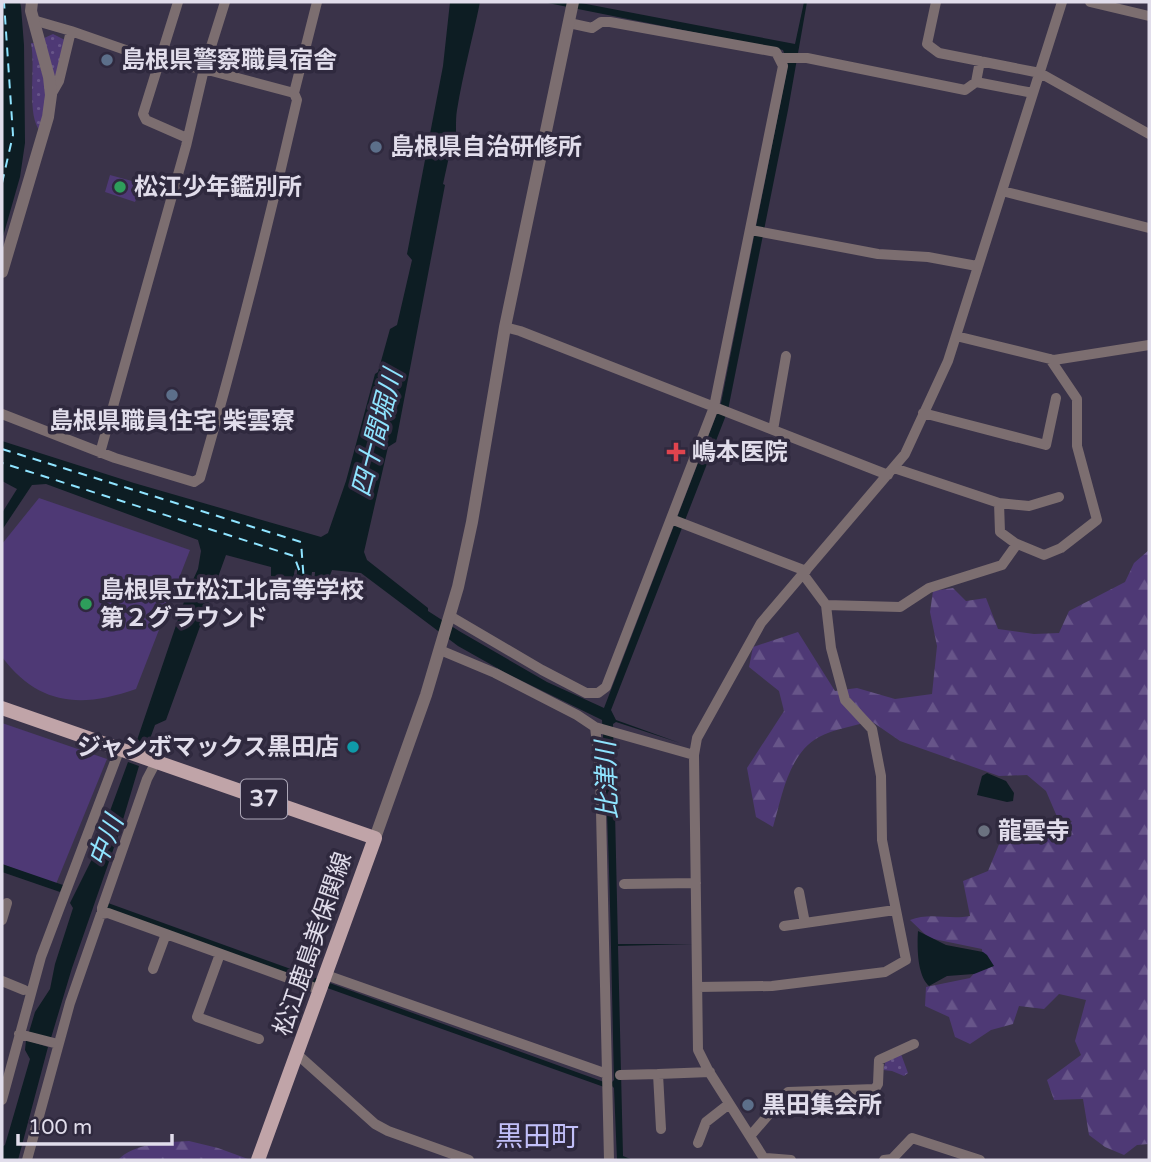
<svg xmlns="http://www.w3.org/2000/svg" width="1151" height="1162" font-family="'Varela Round','Noto Sans JP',sans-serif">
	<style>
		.green { fill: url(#green-dots) }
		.forest { fill: url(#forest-firs) }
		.pitch { fill: #4e3975 }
		.water { fill: #0d1d23 }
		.pier { fill: #3a3349 }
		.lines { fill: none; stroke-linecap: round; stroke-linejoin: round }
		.ferry { stroke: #8fe4ff; stroke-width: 2; stroke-dasharray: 9 7; stroke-linecap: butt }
		.minor { stroke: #7c6e70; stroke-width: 10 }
		.tertiary { stroke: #7c6e70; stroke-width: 12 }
		.primary { stroke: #c0a4a8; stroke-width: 14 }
		.service-dot { fill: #5c6f8a; stroke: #2f293e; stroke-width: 2.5 }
		.leisure-dot { fill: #2e9e5b; stroke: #2f293e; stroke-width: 2.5 }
		.health-dot { fill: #e0444e; stroke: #2f293e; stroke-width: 2.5 }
		.culture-dot { fill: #0f9aa8; stroke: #2f293e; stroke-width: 2.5 }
		.worship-dot { fill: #6b7280; stroke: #2f293e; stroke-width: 2.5 }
		.labels { text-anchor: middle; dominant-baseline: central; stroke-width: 7; stroke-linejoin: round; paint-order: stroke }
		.shield { fill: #2f293e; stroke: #aca7b7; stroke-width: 2 }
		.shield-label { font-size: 23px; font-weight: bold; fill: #e1ddeb }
		.poi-label { font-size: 24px; font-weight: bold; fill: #e1ddeb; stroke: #2f293e; text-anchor: start }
		.street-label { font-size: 24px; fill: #e1ddeb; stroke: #2f293e }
		.water-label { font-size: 26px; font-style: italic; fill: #8fe4ff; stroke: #2f293e }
		.quarter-label { font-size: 28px; fill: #c1bff8; stroke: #2f293e }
	</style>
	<defs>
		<pattern id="green-dots" width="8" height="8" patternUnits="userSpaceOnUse" patternTransform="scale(1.75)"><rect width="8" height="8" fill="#4e3975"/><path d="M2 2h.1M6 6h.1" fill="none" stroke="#675589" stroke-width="1.8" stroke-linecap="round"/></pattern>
		<pattern id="forest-firs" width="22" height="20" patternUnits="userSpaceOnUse" patternTransform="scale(1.75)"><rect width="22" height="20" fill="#4e3975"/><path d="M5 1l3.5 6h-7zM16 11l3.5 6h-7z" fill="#675589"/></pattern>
	</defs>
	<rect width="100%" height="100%" fill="#3a3349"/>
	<path class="green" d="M 53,34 L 65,40 L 55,80 L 42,39 Z
		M 31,43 L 34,43 L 47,91 L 40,131 C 26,114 36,68 31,43 Z
		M 901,1054 L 908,1073 L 904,1076 L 892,1071 L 883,1070 L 886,1060 Z"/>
	<path class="forest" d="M 1149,550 L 1149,1144 L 1137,1145 L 1124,1155 L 1105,1147 L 1089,1135 L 1083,1099 L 1054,1100 L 1047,1080 L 1081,1055 L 1075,1041 L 1086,1000 L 1059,994 L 1044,1009 L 1019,1006 L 1013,1024 L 991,1030 L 970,1044 L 955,1037 L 949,1017 L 925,1006 L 926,987 L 970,978 L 983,963 L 982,949 L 929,938 L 910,920 C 930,912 949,920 970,916 L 963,881 L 988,871 L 1005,830 L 1058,837 L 1072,821 L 1058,819 L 1046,791 L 1027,775 L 999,776 L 900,741 L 871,721 C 854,726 834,729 819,737 C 788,754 782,797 773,827 L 756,817 L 747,768 L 784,711 L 779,691 L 749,667 L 753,647 L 798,632 L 835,691 L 857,688 L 895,699 L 932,694 L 937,646 L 930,612 L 933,591 L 953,588 L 966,601 L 986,598 L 998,629 L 1034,634 L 1059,633 L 1069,611 L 1125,582 L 1134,563 Z
		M 189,1141 L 218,1148 L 248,1159 L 118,1160 C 134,1143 167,1142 189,1141 Z"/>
	<path class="pitch" d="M 110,175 L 132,181 L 137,197 L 135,202 L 105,192 Z
		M 39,498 L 190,550 L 136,689 C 82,708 39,706 2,657 L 2,544 Z
		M 2,723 L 107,759 L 56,884 L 2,864 Z"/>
	<path class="water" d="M 2,2 L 20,2 L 21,7 L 24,45 L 25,143 L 20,177 L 2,240 Z
		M 450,2 L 480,2 C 473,37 463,73 457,110 C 455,121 457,133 455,142 L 452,143 L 443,184 L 445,185 L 396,442 L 388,447 L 364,552 L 367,560 L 428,608 L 428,611 L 459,631 L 547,682 L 604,708 L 721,403 L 788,65 L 783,50 L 543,2 L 581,3 L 795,44 L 804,2 L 807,2 L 788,110 L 728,410 L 611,710 L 616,720 L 680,743 L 616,722 L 613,724 L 618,944 L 693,944 L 618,946 L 623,1156 L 633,1160 L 617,1160 L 614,1088 L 612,1086 L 604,1087 L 101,907 L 108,903 L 604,1082 L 612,1082 L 614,1080 C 611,960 610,839 602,720 L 506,673 L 458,646 L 361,573 L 332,570 L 326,586 L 313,584 L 315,572 L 312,572 L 311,584 L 296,582 L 297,570 L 295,570 L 293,581 L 271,576 L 271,567 L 226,555 L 166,720 L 155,725 L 147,747 L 136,743 L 187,593 L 198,569 L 201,551 L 198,540 L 46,484 L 32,485 L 2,530 L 2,513 L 17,489 L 2,481 L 2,441 L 134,483 L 321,537 L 328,533 L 346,481 L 375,374 L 378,372 L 390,329 L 397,325 L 412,260 L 407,254 L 443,66 Z
		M 128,762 L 139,766 L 119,833 L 72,968 L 51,1038 L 29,1032 L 35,1012 L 50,989 L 55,964 L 73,908 L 70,903 L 93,857 Z
		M 987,773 L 1006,781 L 1014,793 L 1013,801 L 1007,802 L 977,795 L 982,776 Z
		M 2,864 L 63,885 L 60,892 L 2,872 Z
		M 918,931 L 946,945 L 983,952 L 987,955 L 994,966 L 974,974 L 947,976 L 929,986 C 917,975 917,947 918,931 Z
		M 26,1040 L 48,1047 L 18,1160 L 2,1160 L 2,1147 L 5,1145 L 30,1059 L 25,1050 Z"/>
	<path class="pier" d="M 295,569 L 297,570 L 296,582 L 311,584 L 312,572 L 315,572 L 313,584 L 326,586 L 325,589 L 275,581 L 277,578 L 293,581 Z"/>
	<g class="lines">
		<path class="ferry" d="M 2,183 L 13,135 L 4,2
			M 2,449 L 301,542 L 304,583 L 294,556 L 2,463"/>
		<path class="minor" d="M 178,2 L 143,114 L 146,120 L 187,138
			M 936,2 L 927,44 L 939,53 L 1040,73 L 1149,134
			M 1090,2 L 1149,16
			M 33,20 L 71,31 L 160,62 L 204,69 L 294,93
			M 781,58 L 807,58 L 965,90 L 976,82 L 1033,93
			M 976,82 L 980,61
			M 51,95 L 59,81 L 71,31
			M 1002,191 L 1149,228
			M 751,230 L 878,254 L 928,257 L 977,266
			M 505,327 L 520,331 L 888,475
			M 956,336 L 1054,360 L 1149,345
			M 923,413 L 1046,445 L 1056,398
			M 2,414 L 115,458 L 194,482 L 200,478 C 236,353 268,227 297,100 L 294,93 L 317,2
			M 773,430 L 786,356
			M 100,453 L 186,146 L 204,69 L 225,2
			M 894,468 L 999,503 L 1029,506 L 1059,497
			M 999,503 L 1000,532 L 1015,543 L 1044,555 L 1061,548 L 1097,520 L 1077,446 L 1077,399 L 1050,359
			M 671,519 L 806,571
			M 803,574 L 826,605 L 900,607 L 929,588 L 1002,565 L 1017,544
			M 450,616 L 542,670 L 586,693 L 598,693 L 606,687 L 714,407 L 783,66 L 776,52 L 610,22 L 601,22 L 592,28 L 569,23
			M 440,650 L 495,673 L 577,715 L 595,727 L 694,755
			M 595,727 L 600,768 L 609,1160
			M 624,884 L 696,883
			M 799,892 L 805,923
			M 102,914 L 102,908 L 147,779 L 156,762
			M 2,920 L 7,903
			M 784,926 L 895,910
			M 220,954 L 197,1017 L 259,1039
			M 153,969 L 166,934
			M 326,975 L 607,1074
			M 2,981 L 24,990
			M 698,987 L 772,986 L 885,972 L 906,960 L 882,840 L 881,776 L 872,729 L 845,700 L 831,648 L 826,605
			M 19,1034 L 58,1044
			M 298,1055 L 375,1124 L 388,1131 L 469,1160
			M 620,1075 L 658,1074
			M 2,1100 L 41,957 L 119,751
			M 661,1129 L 658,1074 L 710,1072
			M 751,1135 L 788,1092 L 875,1089 L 878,1084 L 879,1060 L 914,1044
			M 698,1143 L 706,1122 L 729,1104
			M 766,1158 L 791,1160
			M 27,1160 L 70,1003 L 101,914 L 108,913 L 321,990
			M 765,1160 L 708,1070 L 698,1050 L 694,755 L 697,738 L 761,623 L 905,454 L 948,361 L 1062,2
			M 884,1160 L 892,1159 L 912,1138 L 980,1160"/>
		<path class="tertiary" d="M 2,272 L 48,117 L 51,95 L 49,77 L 31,11 L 32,2
			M 375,838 L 426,695 L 458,587 L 472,522 L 505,327 L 573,2"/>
		<path class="primary" d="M 2,708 L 375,838 L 258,1160"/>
	</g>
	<g class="service-dot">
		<circle cx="107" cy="60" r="7"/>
		<circle cx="376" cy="147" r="7"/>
		<circle cx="172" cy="395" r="7"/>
		<circle cx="748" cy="1105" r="7"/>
	</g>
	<g class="leisure-dot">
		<circle cx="120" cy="187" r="7"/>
		<circle cx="86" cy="604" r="7"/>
	</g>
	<path class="health-dot" d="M672.5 441.5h7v7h7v7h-7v7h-7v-7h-7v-7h7z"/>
	<circle class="culture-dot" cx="353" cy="747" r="7"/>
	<circle class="worship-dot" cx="984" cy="831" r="7"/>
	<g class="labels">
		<rect class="shield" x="241" y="779.5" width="46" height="39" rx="5"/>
		<g class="shield-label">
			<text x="264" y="799">37</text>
		</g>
		<g class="poi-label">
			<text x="121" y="60">島根県警察職員宿舎</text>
			<text x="390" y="147">島根県自治研修所</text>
			<text x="134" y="187">松江少年鑑別所</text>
			<text x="172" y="421" text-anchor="middle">島根県職員住宅 柴雲寮</text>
			<text x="692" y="452">嶋本医院</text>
			<text x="100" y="590">島根県立松江北高等学校<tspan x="100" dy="28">第２グラウンド</tspan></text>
			<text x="339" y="747" text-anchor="end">ジャンボマックス黒田店</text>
			<text x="998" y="831">龍雲寺</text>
			<text x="762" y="1105">黒田集会所</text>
		</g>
		<g class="street-label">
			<text transform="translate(313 944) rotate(-71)">松江鹿島美保関線</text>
		</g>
		<g class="water-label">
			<text transform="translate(377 433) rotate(-75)">四十間堀川</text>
			<text transform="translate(607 780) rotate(-92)">比津川</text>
			<text transform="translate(106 841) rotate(-69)">中川</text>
		</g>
		<g class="quarter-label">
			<text x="537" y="1137">黒田町</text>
		</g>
	</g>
	<rect width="1151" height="1162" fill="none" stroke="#e1ddeb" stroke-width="7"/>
	<path d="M18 1134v10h154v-10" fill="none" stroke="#e1ddeb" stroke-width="3.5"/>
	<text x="28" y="1134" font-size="21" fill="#e1ddeb" stroke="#2f293e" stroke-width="5" paint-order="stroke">100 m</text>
</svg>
